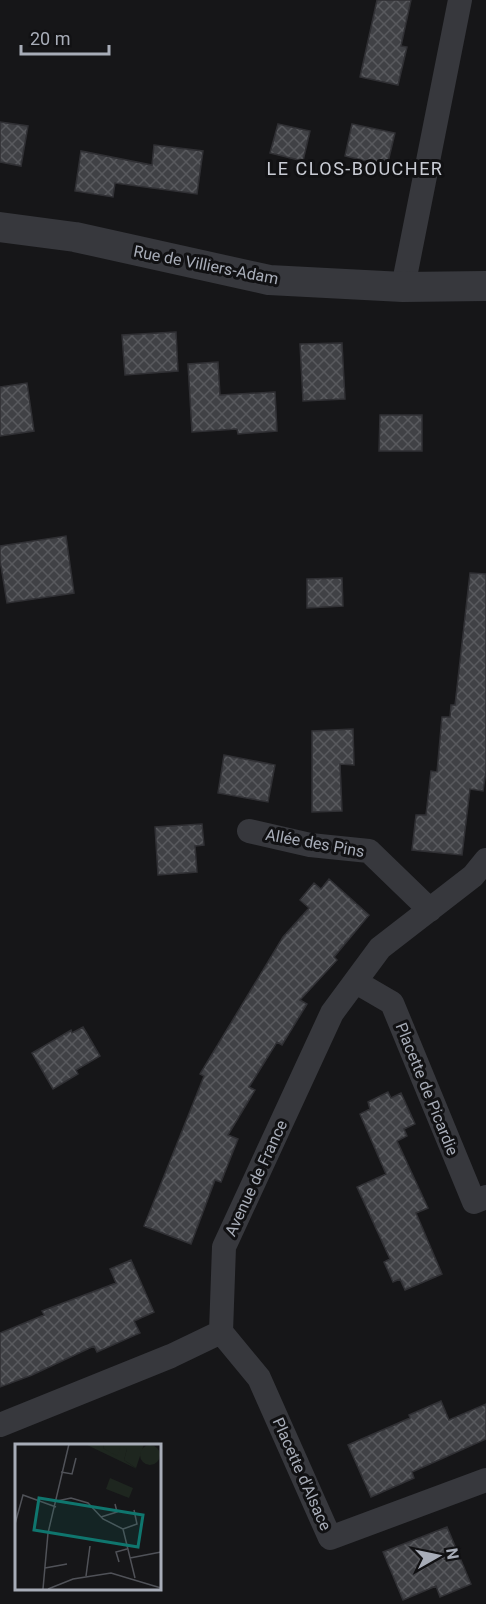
<svg xmlns="http://www.w3.org/2000/svg" width="486" height="1604" font-family="Roboto,sans-serif">
	<style>
		.building { fill: url(#building-cross-hatch); stroke: #303034; stroke-width: 1.5 }
		.lines { fill: none; stroke-linecap: round; stroke-linejoin: round }
		.minor { stroke: #37383d; stroke-width: 24 }
		.tertiary { stroke: #37383d; stroke-width: 30 }
		.labels { text-anchor: middle; dominant-baseline: central; stroke-width: 6; stroke-linejoin: round; paint-order: stroke }
		.street-label { font-size: 16px; fill: #a8adb8; stroke: #111113 }
		.neighbourhood-label { font-size: 18px; letter-spacing: 1.5px; fill: #c9ccd4; stroke: #111113 }
		.inset-road { fill: none; stroke: #505258; stroke-width: 1.5 }
		.view { fill: #0f766e; fill-opacity: 0.15; stroke: #0f766e; stroke-width: 3 }
		.inset-edge { fill: none; stroke: #a8adb8; stroke-width: 3 }
	</style>
	<defs>
		<pattern id="building-cross-hatch" width="8" height="8" patternUnits="userSpaceOnUse" patternTransform="scale(1.5)"><rect width="8" height="8" fill="#404145"/><path d="M0 0l8 8M0 8l8-8" fill="none" stroke="#595a5e"/></pattern>
	</defs>
	<rect width="100%" height="100%" fill="#161618"/>
	<path class="building" d="M 377,0 L 411,0 L 401,46 L 407,47 L 398,85 L 360,77 Z
		M 0,122 L 28,126 L 21,166 L 0,162 Z
		M 278,124 L 310,131 L 303,161 L 270,153 Z
		M 352,124 L 395,133 L 387,166 L 345,156 Z
		M 154,145 L 203,151 L 197,194 L 115,183 L 113,197 L 75,191 L 81,151 L 152,165 Z
		M 176,332 L 178,371 L 125,375 L 122,335 Z
		M 342,343 L 345,399 L 303,401 L 300,344 Z
		M 218,362 L 220,395 L 275,392 L 277,431 L 238,434 L 237,429 L 192,432 L 188,364 Z
		M 27,383 L 34,431 L 0,436 L 0,387 Z
		M 380,415 L 422,415 L 422,451 L 379,451 Z
		M 66,536 L 74,593 L 7,603 L 0,560 L 0,546 Z
		M 470,573 L 486,574 L 486,771 L 483,791 L 470,789 L 462,855 L 412,850 L 416,815 L 426,815 L 431,771 L 437,772 L 442,717 L 450,717 L 451,705 L 455,705 Z
		M 342,578 L 343,606 L 307,608 L 307,579 Z
		M 353,729 L 354,765 L 340,764 L 342,811 L 312,812 L 312,731 Z
		M 224,755 L 275,765 L 268,802 L 218,793 Z
		M 202,824 L 204,845 L 195,846 L 197,872 L 158,875 L 155,827 Z
		M 329,879 L 369,915 L 334,957 L 337,960 L 300,1000 L 307,1004 L 282,1045 L 277,1042 L 249,1087 L 255,1090 L 228,1135 L 238,1139 L 221,1182 L 215,1180 L 191,1244 L 144,1226 L 204,1076 L 200,1074 L 283,937 L 309,908 L 300,900 L 314,883 L 321,889 Z
		M 83,1027 L 100,1056 L 76,1070 L 78,1074 L 53,1089 L 32,1053 L 71,1030 L 72,1033 Z
		M 388,1092 L 391,1098 L 401,1093 L 415,1124 L 404,1129 L 407,1136 L 397,1141 L 428,1208 L 416,1213 L 442,1274 L 405,1290 L 400,1279 L 393,1282 L 384,1262 L 390,1259 L 357,1187 L 386,1174 L 360,1114 L 370,1109 L 368,1102 Z
		M 131,1260 L 154,1312 L 134,1321 L 140,1333 L 97,1352 L 94,1346 L 32,1375 L 0,1387 L 0,1333 L 44,1315 L 42,1311 L 116,1283 L 110,1269 Z
		M 441,1401 L 449,1420 L 486,1404 L 486,1439 L 412,1472 L 414,1478 L 371,1497 L 348,1445 L 410,1418 L 409,1415 Z
		M 447,1527 L 471,1584 L 440,1597 L 436,1586 L 403,1600 L 383,1552 Z"/>
	<g class="lines">
		<path class="minor" d="M 403,287 L 460,0
			M 249,831 L 310,845 L 369,851 L 430,910
			M 356,982 L 392,1003 L 474,1202 L 486,1197
			M 221,1332 L 259,1378 L 330,1538 L 486,1480
			M 0,1425 L 171,1356 L 221,1332 L 224,1247 L 332,1013 L 380,948 L 473,876 L 486,860"/>
		<path class="tertiary" d="M 0,227 L 75,237 L 269,280 L 403,287 L 486,286"/>
	</g>
	<g class="labels">
		<g class="street-label">
			<text transform="translate(206 265) rotate(11)">Rue de Villiers-Adam</text>
			<text transform="translate(315 843) rotate(10)">Allée des Pins</text>
			<text transform="translate(427 1089) rotate(68)">Placette de Picardie</text>
			<text transform="translate(256 1178) rotate(-65)">Avenue de France</text>
			<text transform="translate(302 1474) rotate(66)">Placette d'Alsace</text>
		</g>
		<g class="neighbourhood-label">
			<text x="355" y="168">LE CLOS-BOUCHER</text>
		</g>
	</g>
	<g transform="translate(15 1444)">
		<rect width="146" height="146" fill="#161618"/>
		<path d="M 89,0 L 129,0 L 121,24 L 109,16 L 112,5 L 102,13 L 88,4 Z" fill="#1e261f"/>
		<path d="M 70,0 L 89,0 L 88,4 L 102,12 L 106,2 L 112,5 L 109,16 L 122,25 ZM125 11a10 10 0 1 1 20 0a10 10 0 1 1-20 0ZM 95,34 L 118,44 L 114,54 L 91,45 Z" fill="#1e261f"/>
		<path class="inset-road" d="M 46,28 L 57,30 L 61,14M 42,57 L 56,54 L 73,59 L 88,75 L 108,85 L 120,134M 86,73 L 102,68 L 100,60M 0,80 L 8,51 L 41,63M 108,85 L 122,80 L 119,66M 115,114 L 146,108M 104,118 L 101,108 L 112,105M 30,124 L 52,120M 71,132 L 75,102M 28,145 L 33,89 L 54,0M 33,145 L 58,135 L 96,129 L 146,144"/>
		<path class="view" d="M 24,54 L 128,71 L 123,103 L 19,86 Z"/>
		<rect width="146" height="146" class="inset-edge"/>
	</g>
	<g transform="translate(438 1556) rotate(81)" stroke="#111113" stroke-width="4.5" paint-order="stroke">
	<path d="M0-4.5L10 22L0 15L-10 22Z" fill="#a8adb8"/>
	<text y="-9" font-size="16" font-weight="bold" text-anchor="middle" fill="#a8adb8">N</text>
	</g>
	<path d="M21 45v9h88v-9" fill="none" stroke="#a8adb8" stroke-width="3"/>
	<text x="30" y="45" font-size="18" fill="#a8adb8" stroke="#111113" stroke-width="4.5" paint-order="stroke">20 m</text>
</svg>
